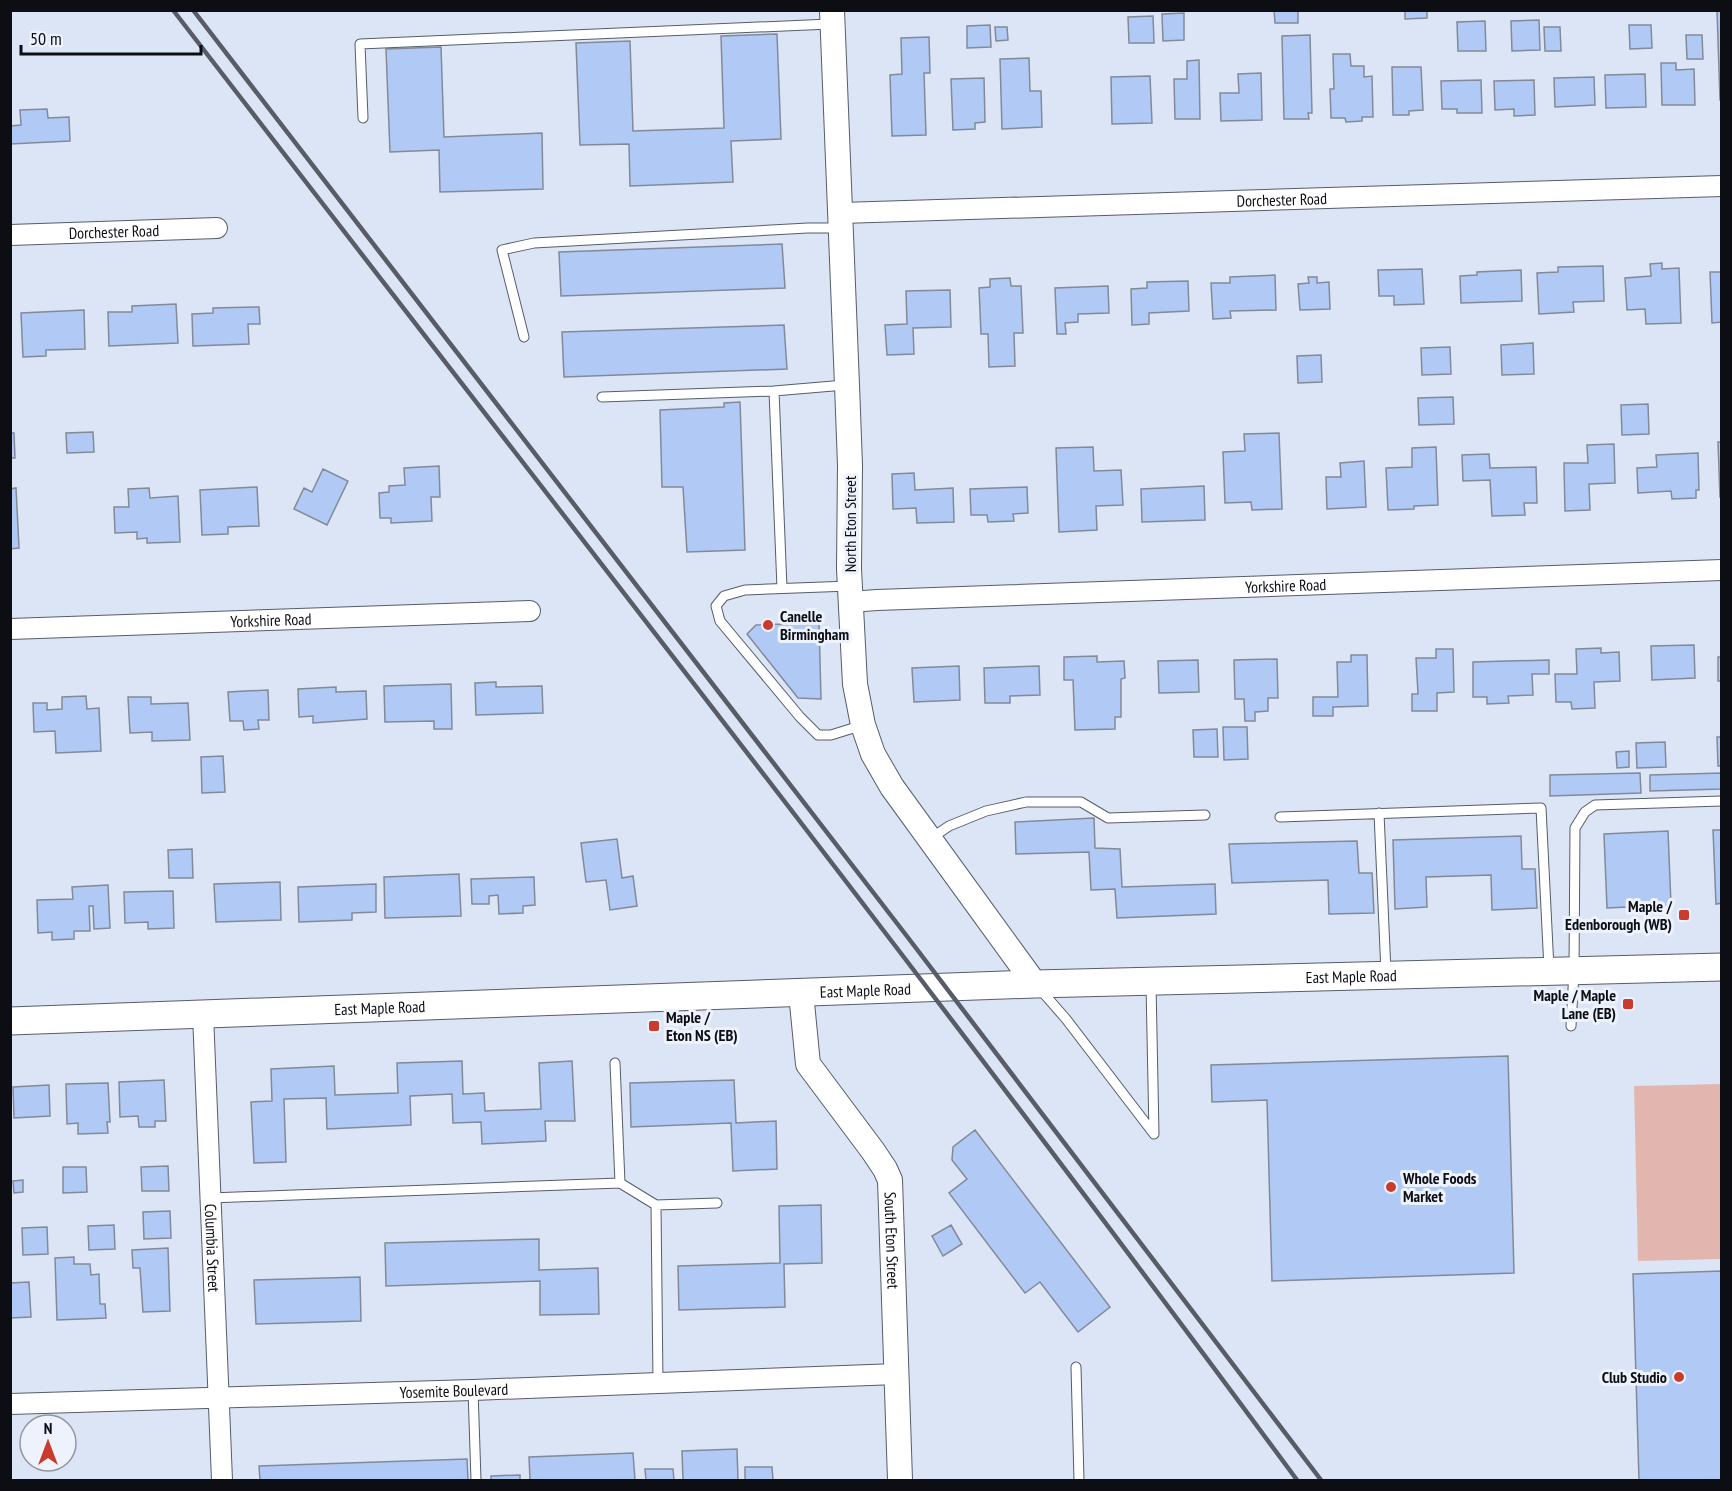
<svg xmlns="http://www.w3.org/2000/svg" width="1732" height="1491" font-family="'PT Sans Narrow',sans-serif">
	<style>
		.green { fill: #e2b6af }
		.building { fill: #b1caf5; stroke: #828a99; stroke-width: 1.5 }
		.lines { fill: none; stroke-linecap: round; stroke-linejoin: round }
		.service-casing { stroke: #555d6a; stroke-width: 11 }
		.minor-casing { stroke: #555d6a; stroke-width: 22 }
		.tertiary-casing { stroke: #555d6a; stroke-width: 26 }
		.secondary-casing { stroke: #555d6a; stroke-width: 29 }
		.service { stroke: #fff; stroke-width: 9 }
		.minor { stroke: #fff; stroke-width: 20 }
		.tertiary { stroke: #fff; stroke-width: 24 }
		.secondary { stroke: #fff; stroke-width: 27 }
		.rail { stroke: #585c66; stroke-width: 4.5 }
		.poi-dot { fill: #c83b2d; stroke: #edf2fc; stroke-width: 2 }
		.labels { text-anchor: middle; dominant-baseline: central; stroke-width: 6; stroke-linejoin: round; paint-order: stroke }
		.street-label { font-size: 16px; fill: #0c0e14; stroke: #edf2fc }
		.poi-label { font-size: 16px; font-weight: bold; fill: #0c0e14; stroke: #edf2fc; text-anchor: start }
	</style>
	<rect width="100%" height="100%" fill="#dce5f5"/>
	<path class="green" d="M 1721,1084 L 1721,1259 L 1638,1261 L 1634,1086 Z"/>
	<path class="building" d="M 1274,10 L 1298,10 L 1298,23 L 1275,23 Z
		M 1405,10 L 1427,10 L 1427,18 L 1405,19 Z
		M 1717,10 L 1722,10 L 1722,100 L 1720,100 Z
		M 1184,13 L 1184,40 L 1163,41 L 1162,14 Z
		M 1153,16 L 1154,43 L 1129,43 L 1128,17 Z
		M 1539,20 L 1540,50 L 1512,51 L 1511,21 Z
		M 1485,21 L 1486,51 L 1458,51 L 1457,22 Z
		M 990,25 L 991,47 L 967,48 L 967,26 Z
		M 1629,25 L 1651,25 L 1652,48 L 1630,49 Z
		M 995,27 L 1007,27 L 1008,40 L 996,41 Z
		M 1544,27 L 1560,27 L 1561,51 L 1545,51 Z
		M 777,34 L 781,139 L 731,141 L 733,182 L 630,186 L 629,144 L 580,145 L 576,43 L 630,41 L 633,131 L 724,128 L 721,36 Z
		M 1310,35 L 1312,113 L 1308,113 L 1309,119 L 1284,119 L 1282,36 Z
		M 1686,35 L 1702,35 L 1703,59 L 1687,59 Z
		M 929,37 L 930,73 L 924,73 L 926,135 L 892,136 L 890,75 L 902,74 L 901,38 Z
		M 441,47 L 444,137 L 542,133 L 543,189 L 440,192 L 439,150 L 390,152 L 386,49 Z
		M 1333,54 L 1350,54 L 1351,66 L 1364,66 L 1364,77 L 1372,76 L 1373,117 L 1362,117 L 1362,121 L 1346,122 L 1345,118 L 1331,118 L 1330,89 L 1334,89 Z
		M 1029,58 L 1030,91 L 1041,91 L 1042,127 L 1002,129 L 1000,59 Z
		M 1199,60 L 1200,119 L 1175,119 L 1174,79 L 1187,79 L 1187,61 Z
		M 1661,63 L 1676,63 L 1676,70 L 1694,69 L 1695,105 L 1662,105 Z
		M 1392,67 L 1421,67 L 1423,110 L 1409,111 L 1409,115 L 1393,115 Z
		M 1261,73 L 1262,120 L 1221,121 L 1220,93 L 1239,93 L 1238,74 Z
		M 1645,74 L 1646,107 L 1606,108 L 1605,75 Z
		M 1150,76 L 1152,123 L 1112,124 L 1111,77 Z
		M 1594,77 L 1595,105 L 1555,107 L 1554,78 Z
		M 984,78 L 985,122 L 975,123 L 975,129 L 953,130 L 951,79 Z
		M 1481,80 L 1482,113 L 1457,113 L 1457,109 L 1442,109 L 1441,81 Z
		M 1534,80 L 1535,115 L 1514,116 L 1514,109 L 1495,110 L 1494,81 Z
		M 47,109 L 48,118 L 69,117 L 70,141 L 10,144 L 10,126 L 21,125 L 20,110 Z
		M 782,244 L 785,288 L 561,296 L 559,252 Z
		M 1662,263 L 1662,269 L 1679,268 L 1681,323 L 1646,324 L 1645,309 L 1627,310 L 1625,278 L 1651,276 L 1650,264 Z
		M 1603,266 L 1604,301 L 1573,302 L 1574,312 L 1539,314 L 1537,273 L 1558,272 L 1558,267 Z
		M 1422,269 L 1424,304 L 1394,305 L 1394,296 L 1379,296 L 1378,270 Z
		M 1521,270 L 1522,301 L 1461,303 L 1460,276 L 1477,275 L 1477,272 Z
		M 1710,272 L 1722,272 L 1722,322 L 1712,323 Z
		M 1275,275 L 1276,310 L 1230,311 L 1231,318 L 1213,319 L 1211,283 L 1230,283 L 1230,277 Z
		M 1308,277 L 1317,277 L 1317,283 L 1329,282 L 1330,309 L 1300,310 L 1298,284 L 1309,283 Z
		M 1010,278 L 1011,286 L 1021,286 L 1023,333 L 1014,333 L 1015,366 L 989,367 L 988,334 L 981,334 L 979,288 L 990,287 L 990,279 Z
		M 1188,281 L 1189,311 L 1149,313 L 1149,324 L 1132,325 L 1131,289 L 1147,288 L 1147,282 Z
		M 1108,286 L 1109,313 L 1078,314 L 1078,322 L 1065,323 L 1066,334 L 1057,334 L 1055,288 Z
		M 950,290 L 951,327 L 913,328 L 914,354 L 887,355 L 885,325 L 907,324 L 906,291 Z
		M 176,304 L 178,343 L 109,346 L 108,312 L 132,312 L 132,306 Z
		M 259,307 L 260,324 L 248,324 L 249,344 L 193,346 L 192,314 L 213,313 L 213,308 Z
		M 84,310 L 85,349 L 46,350 L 46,356 L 23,357 L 21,313 Z
		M 784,325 L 787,369 L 564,377 L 562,332 Z
		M 1533,343 L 1534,374 L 1502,375 L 1501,345 Z
		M 1450,347 L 1451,374 L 1422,375 L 1421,348 Z
		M 1321,355 L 1322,382 L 1298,383 L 1297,356 Z
		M 1453,397 L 1454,424 L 1419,425 L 1418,398 Z
		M 740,402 L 745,550 L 687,552 L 683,487 L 662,487 L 660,410 L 724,407 L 724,403 Z
		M 1648,404 L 1649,434 L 1622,435 L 1621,405 Z
		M 93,432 L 94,452 L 67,453 L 66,433 Z
		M 10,433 L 14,433 L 15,458 L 10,458 Z
		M 1279,433 L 1282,509 L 1252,510 L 1251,502 L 1225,503 L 1223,452 L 1245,451 L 1244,434 Z
		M 1718,442 L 1722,442 L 1722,497 L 1720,497 Z
		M 1614,444 L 1615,483 L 1589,484 L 1590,510 L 1565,511 L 1564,463 L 1588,463 L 1587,445 Z
		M 1093,447 L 1094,471 L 1121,470 L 1123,505 L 1096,506 L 1097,530 L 1059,532 L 1056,448 Z
		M 1436,447 L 1438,505 L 1414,506 L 1414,509 L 1388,510 L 1386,468 L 1412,467 L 1412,448 Z
		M 1698,453 L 1699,490 L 1696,490 L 1696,498 L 1672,499 L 1671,491 L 1638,493 L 1637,468 L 1657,467 L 1656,455 Z
		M 1489,454 L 1490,468 L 1536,467 L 1537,503 L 1524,503 L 1525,515 L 1492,516 L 1490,480 L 1463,481 L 1462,455 Z
		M 1364,461 L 1366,507 L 1327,509 L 1326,477 L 1341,477 L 1340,463 Z
		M 439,466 L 440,497 L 431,497 L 432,521 L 391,523 L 391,518 L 380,518 L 379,493 L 389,492 L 389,486 L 405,485 L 404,468 Z
		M 323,469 L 348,481 L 327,525 L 294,509 L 304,488 L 312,492 Z
		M 914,473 L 915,490 L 953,488 L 954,522 L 917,523 L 916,508 L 893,509 L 892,474 Z
		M 1204,486 L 1205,520 L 1142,522 L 1141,489 Z
		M 257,487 L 259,526 L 228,527 L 228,534 L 202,535 L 200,490 Z
		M 1027,487 L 1028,513 L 1013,514 L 1014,521 L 988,522 L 987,515 L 971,515 L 970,489 Z
		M 16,488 L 19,548 L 10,549 L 10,489 Z
		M 149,488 L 150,498 L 178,496 L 180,542 L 147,543 L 147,538 L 137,539 L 137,532 L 115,533 L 114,507 L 129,507 L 128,489 Z
		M 819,623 L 821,699 L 798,698 L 747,634 L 756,625 Z
		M 1694,645 L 1695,678 L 1652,680 L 1651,646 Z
		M 1601,648 L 1601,653 L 1619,652 L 1620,681 L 1594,682 L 1595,708 L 1572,709 L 1571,702 L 1556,702 L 1555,674 L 1577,674 L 1576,649 Z
		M 1436,649 L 1453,649 L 1454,692 L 1437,693 L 1437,711 L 1412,711 L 1412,694 L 1418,694 L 1416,658 L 1436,658 Z
		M 1351,655 L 1367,655 L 1368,706 L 1333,707 L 1333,716 L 1313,716 L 1313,697 L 1338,697 L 1337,662 L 1351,662 Z
		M 1097,656 L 1097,662 L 1124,661 L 1125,678 L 1121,679 L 1121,717 L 1115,717 L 1115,729 L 1075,730 L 1073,680 L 1064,680 L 1064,657 Z
		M 1718,657 L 1722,657 L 1722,681 L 1718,681 Z
		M 1277,659 L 1278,698 L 1268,698 L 1268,711 L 1255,712 L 1255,721 L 1245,721 L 1244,699 L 1235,699 L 1234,660 Z
		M 1198,660 L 1199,692 L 1159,693 L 1158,661 Z
		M 1549,660 L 1549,674 L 1532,674 L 1533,695 L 1508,696 L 1509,703 L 1487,704 L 1487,697 L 1473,697 L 1473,662 Z
		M 959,666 L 960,700 L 914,702 L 912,668 Z
		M 1039,666 L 1040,695 L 1010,696 L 1010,703 L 985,703 L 984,668 Z
		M 496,682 L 496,687 L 542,686 L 543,713 L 476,715 L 475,683 Z
		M 451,684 L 452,729 L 434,729 L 434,721 L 385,722 L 384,686 Z
		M 336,687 L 336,692 L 366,691 L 367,719 L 313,723 L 313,716 L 299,717 L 298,689 Z
		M 268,690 L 269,720 L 258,720 L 259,729 L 244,730 L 243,721 L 230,721 L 228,692 Z
		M 86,696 L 87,709 L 99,708 L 101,751 L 56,753 L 55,731 L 34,732 L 33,703 L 47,703 L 47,710 L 62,709 L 62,697 Z
		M 128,697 L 151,697 L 151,704 L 188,703 L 190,740 L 152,741 L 152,732 L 130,733 Z
		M 1223,727 L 1247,727 L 1248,759 L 1224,760 Z
		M 1217,729 L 1218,757 L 1194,757 L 1193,730 Z
		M 1717,737 L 1722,737 L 1722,766 L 1718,766 Z
		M 1665,742 L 1666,767 L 1637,768 L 1636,743 Z
		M 1629,751 L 1629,767 L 1617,768 L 1616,752 Z
		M 223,756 L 225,792 L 202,793 L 201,757 Z
		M 1640,773 L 1641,793 L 1550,796 L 1550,775 Z
		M 1722,773 L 1722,789 L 1650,791 L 1650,775 Z
		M 1094,818 L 1095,848 L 1120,849 L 1122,887 L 1215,884 L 1216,914 L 1117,918 L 1115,889 L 1091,890 L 1089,852 L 1016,854 L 1015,822 Z
		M 1713,830 L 1722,830 L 1722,903 L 1716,904 Z
		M 1668,831 L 1671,905 L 1607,908 L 1604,834 Z
		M 1521,836 L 1522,869 L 1535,869 L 1537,908 L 1492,910 L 1491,875 L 1426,877 L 1427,907 L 1395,909 L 1393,840 Z
		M 617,839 L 622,878 L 633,876 L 637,906 L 610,910 L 606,880 L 586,882 L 581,843 Z
		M 1357,841 L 1359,873 L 1372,873 L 1374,913 L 1329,914 L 1328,880 L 1232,883 L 1229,844 Z
		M 192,849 L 193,878 L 169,878 L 168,850 Z
		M 459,874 L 461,916 L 385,918 L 384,877 Z
		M 534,877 L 535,905 L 523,906 L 523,913 L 499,914 L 498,895 L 489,896 L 489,904 L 472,904 L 471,879 Z
		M 280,882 L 281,920 L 216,922 L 214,884 Z
		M 376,884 L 376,912 L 352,913 L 352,920 L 299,922 L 298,887 Z
		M 108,885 L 110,928 L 94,929 L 93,906 L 89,906 L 90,931 L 74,931 L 74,939 L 52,940 L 52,932 L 38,933 L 37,900 L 73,899 L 72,887 Z
		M 173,891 L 174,928 L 148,929 L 148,922 L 125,923 L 124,892 Z
		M 1508,1056 L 1514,1273 L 1272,1281 L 1267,1100 L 1212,1102 L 1211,1065 Z
		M 462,1061 L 463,1094 L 484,1093 L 485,1111 L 541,1109 L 539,1063 L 572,1061 L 575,1121 L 545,1121 L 546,1141 L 482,1144 L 481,1122 L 453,1123 L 452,1094 L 410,1096 L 411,1125 L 327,1129 L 326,1098 L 284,1099 L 286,1162 L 254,1163 L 251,1102 L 272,1101 L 271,1069 L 334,1066 L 335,1095 L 398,1093 L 397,1063 Z
		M 164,1080 L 166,1121 L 155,1121 L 155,1127 L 139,1127 L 138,1116 L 120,1117 L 119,1082 Z
		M 734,1080 L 736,1123 L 776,1121 L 777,1169 L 733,1171 L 731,1123 L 631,1127 L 630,1083 Z
		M 108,1083 L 110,1122 L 107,1122 L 108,1133 L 78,1134 L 78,1123 L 67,1124 L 66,1084 Z
		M 49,1085 L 50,1116 L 14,1118 L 13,1087 Z
		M 975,1130 L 1110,1307 L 1078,1332 L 1040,1282 L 1025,1293 L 949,1193 L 967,1179 L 952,1160 L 953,1147 Z
		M 168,1166 L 169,1191 L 142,1191 L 141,1167 Z
		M 63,1167 L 86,1167 L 87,1192 L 63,1193 Z
		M 23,1180 L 23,1192 L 14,1193 L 13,1181 Z
		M 821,1205 L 822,1263 L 784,1264 L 785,1307 L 679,1310 L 678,1266 L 780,1263 L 779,1206 Z
		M 170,1211 L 171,1238 L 144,1239 L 143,1212 Z
		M 114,1225 L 115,1249 L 89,1250 L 88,1226 Z
		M 951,1225 L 962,1244 L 943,1256 L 932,1236 Z
		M 47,1227 L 48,1254 L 23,1255 L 22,1228 Z
		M 539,1239 L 539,1270 L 598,1268 L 599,1314 L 540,1315 L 540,1281 L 386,1286 L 385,1243 Z
		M 168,1248 L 170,1311 L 143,1312 L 140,1268 L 133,1268 L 132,1250 Z
		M 74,1257 L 74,1264 L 90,1264 L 91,1275 L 99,1274 L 100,1304 L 105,1304 L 106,1318 L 57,1320 L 55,1258 Z
		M 1722,1271 L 1722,1480 L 1639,1480 L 1633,1274 Z
		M 360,1277 L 361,1321 L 256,1324 L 254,1280 Z
		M 29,1282 L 31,1317 L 10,1318 L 10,1283 Z
		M 737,1449 L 738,1480 L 683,1480 L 682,1451 Z
		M 633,1453 L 635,1480 L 530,1480 L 529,1457 Z
		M 467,1459 L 468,1480 L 260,1480 L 259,1466 Z
		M 745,1467 L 772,1467 L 773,1480 L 745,1480 Z
		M 645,1469 L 673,1469 L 674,1480 L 646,1480 Z
		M 520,1475 L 520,1480 L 491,1480 L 491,1476 Z"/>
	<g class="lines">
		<defs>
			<path id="service" d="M 363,118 L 360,44 L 830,24
				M 524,337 L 502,250 L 534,243 L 808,228 L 841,228
				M 774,391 L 782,588
				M 602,397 L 774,391 L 845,385
				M 850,586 L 745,590 L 724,596 L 716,606 L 720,621 L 800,717 L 818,735 L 831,735 L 863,725
				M 1379,813 L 1386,973
				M 1280,817 L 1541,808 L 1549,969
				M 930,839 L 949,826 L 986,811 L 1026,802 L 1081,802 L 1108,818 L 1205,815
				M 1151,984 L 1154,1134
				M 1039,988 L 1066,1019 L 1154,1134
				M 1571,1026 L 1574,971 L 1575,828 L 1585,812 L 1595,805 L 1722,801
				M 620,1183 L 656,1205 L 658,1382
				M 210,1198 L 620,1183 L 615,1063
				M 656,1205 L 717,1203
				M 1076,1367 L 1079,1480
				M 473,1390 L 476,1480"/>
			<g id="minor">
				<path id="s1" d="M 841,213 L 1722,186"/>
				<path id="s2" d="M 10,235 L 217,228"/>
				<path id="s3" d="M 850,602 L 877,600 L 1722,570"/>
				<path id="s4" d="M 10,629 L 530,611"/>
				<path id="s5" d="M 203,1014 L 222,1480"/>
				<path id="s6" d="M 10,1404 L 473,1390 L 897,1374"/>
			</g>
			<g id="tertiary">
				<path d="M 832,10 L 847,385 L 850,465 L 849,569 L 855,684 L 863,725 L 873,754 L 892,787 L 1035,984"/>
				<path id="s7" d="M 801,993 L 808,1064 L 873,1151 L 885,1169 L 890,1180 L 900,1480"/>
			</g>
			<g id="secondary">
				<path id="s8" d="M 10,1021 L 1035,984 L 1722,967"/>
			</g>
		</defs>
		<use href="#service" class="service-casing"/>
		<use href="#minor" class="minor-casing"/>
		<use href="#tertiary" class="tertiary-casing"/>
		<use href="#secondary" class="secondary-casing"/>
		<use href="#service" class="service"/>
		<use href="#minor" class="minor"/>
		<use href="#tertiary" class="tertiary"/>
		<use href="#secondary" class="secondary"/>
		<path class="rail" d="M 173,10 C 550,499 931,984 1297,1480
			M 193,10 L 906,935 L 1321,1480"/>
	</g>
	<g class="poi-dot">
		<circle cx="768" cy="625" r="6"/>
		<rect x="1678" y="909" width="12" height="12" rx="3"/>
		<rect x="1622" y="998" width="12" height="12" rx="3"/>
		<rect x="648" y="1020" width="12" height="12" rx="3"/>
		<circle cx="1391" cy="1187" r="6"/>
		<circle cx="1679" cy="1377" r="6"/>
	</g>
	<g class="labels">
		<g class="street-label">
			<text stroke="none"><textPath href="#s1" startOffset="441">Dorchester Road</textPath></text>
			<text stroke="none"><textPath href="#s2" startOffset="104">Dorchester Road</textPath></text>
			<text transform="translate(850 524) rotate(-90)">North Eton Street</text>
			<text stroke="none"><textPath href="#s3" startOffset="436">Yorkshire Road</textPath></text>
			<text stroke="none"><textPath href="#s4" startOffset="261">Yorkshire Road</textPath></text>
			<text stroke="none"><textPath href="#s8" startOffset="1342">East Maple Road</textPath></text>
			<text stroke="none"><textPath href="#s8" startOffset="856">East Maple Road</textPath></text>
			<text stroke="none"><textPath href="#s8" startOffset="370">East Maple Road</textPath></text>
			<text stroke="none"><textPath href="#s7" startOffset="274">South Eton Street</textPath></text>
			<text stroke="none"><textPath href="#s5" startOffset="234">Columbia Street</textPath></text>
			<text stroke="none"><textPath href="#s6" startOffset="444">Yosemite Boulevard</textPath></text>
		</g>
		<g class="poi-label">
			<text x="780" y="616">Canelle<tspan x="780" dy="18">Birmingham</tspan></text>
			<text x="1672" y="906" text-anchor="end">Maple /<tspan x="1672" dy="18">Edenborough (WB)</tspan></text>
			<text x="1616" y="995" text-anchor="end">Maple / Maple<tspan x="1616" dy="18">Lane (EB)</tspan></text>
			<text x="666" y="1017">Maple /<tspan x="666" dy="18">Eton NS (EB)</tspan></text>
			<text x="1403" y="1178">Whole Foods<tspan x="1403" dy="18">Market</tspan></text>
			<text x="1667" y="1377" text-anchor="end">Club Studio</text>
		</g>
	</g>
	<rect width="1732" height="1491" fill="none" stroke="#0c0e14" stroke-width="24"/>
	<g transform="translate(48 1443)"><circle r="28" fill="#edf2fc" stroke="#93979f" stroke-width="1.5"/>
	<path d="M0-4.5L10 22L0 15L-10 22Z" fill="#c83b2d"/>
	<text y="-9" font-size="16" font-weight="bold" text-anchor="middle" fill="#0c0e14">N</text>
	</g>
	<path d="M21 45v9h180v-9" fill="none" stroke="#0c0e14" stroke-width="3"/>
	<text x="30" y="45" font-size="18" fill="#0c0e14" stroke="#edf2fc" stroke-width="4.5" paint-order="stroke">50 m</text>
</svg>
